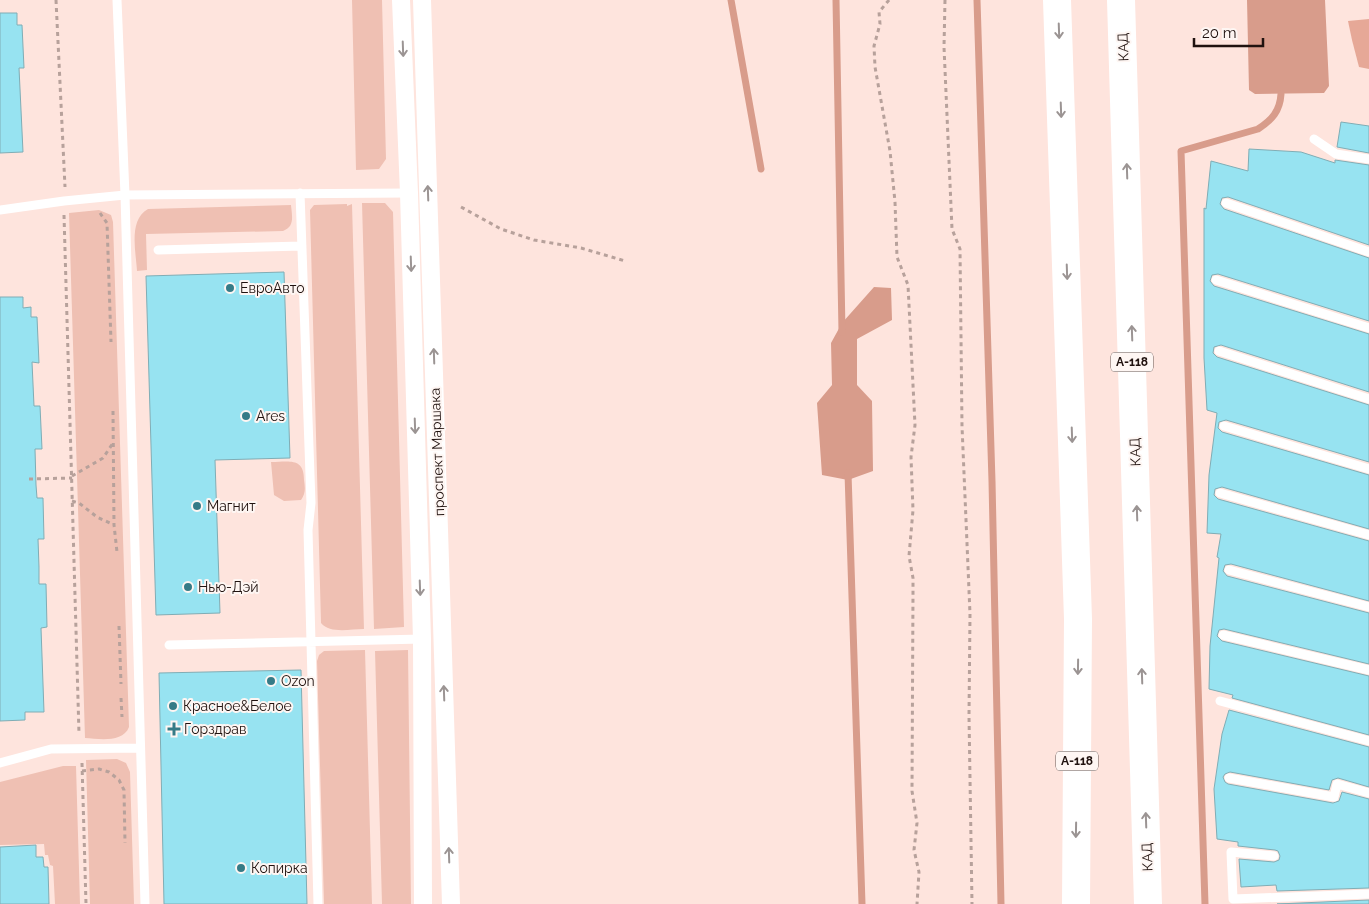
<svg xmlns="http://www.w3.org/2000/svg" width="1369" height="904" font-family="Raleway,sans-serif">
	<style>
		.green { fill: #efc0b3 }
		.forest { fill: #e6a897 }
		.water { fill: #d89c8b }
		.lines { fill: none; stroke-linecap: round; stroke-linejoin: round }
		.stream { stroke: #d89c8b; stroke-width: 7 }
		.building { fill: #97e3f1; stroke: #80adb5 }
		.path { stroke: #b7a19b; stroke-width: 3; stroke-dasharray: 4 4; stroke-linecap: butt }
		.lane { stroke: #fff; stroke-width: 9 }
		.street { stroke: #fff; stroke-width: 18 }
		.highway { stroke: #fff; stroke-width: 28 }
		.oneway { stroke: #9b9493 }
		.poi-dot { fill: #357b87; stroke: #fef6f3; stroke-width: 2 }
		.labels { text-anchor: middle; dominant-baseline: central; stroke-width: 4; stroke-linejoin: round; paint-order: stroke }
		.shield { fill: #fef6f3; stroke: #635653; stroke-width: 1 }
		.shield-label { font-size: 12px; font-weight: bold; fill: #20120f }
		.street-label { font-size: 14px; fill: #20120f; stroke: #fef6f3 }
		.poi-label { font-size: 14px; fill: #20120f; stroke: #fef6f3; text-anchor: start }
	</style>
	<rect width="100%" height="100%" fill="#fee4dd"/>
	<path class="green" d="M 352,0 L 382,0 L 386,159 L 379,169 L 356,170 Z
		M 362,203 L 385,203 L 393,212 L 404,627 L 374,629 Z
		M 347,204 L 347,206 L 352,204 L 364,629 C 350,629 330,634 321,623 L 310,210 L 314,205 Z
		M 291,205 C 292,216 295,227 283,231 L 146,234 L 147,270 L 137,271 C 136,252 128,220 148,209 Z
		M 99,210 L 111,215 L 113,222 L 129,727 C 123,743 99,739 85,738 L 69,213 Z
		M 271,462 C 289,462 304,457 304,480 C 305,487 306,493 301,500 L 284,501 L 274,495 Z
		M 365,650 L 372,904 L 324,904 L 317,661 L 319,655 L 324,651 Z
		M 408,650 L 411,904 L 382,904 L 375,651 Z
		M 117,759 L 126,763 L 130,772 L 134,904 L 90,904 L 86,760 Z
		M 63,766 L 76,766 L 80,904 L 55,904 L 53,866 L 50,865 L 48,855 L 45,855 L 44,844 L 0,845 L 0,782 Z"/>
	<path class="forest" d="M 1369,19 L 1369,69 L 1359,67 L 1352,40 L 1348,21 Z"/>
	<path class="water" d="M 1247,0 L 1325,0 L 1329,86 L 1324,93 L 1255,94 L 1249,90 Z
		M 874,287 L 891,288 L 892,320 L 857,339 L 857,385 L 872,401 L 873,471 L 848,480 L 822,475 L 817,403 L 832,385 L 831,343 L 842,323 Z"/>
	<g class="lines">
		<path class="stream" d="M 731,0 L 761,169
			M 836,0 L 842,332
			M 977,0 L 992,481 L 1001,904
			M 848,473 L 862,904
			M 1205,904 L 1181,151 L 1258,129 C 1272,120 1280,111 1281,94"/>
	</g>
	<path class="building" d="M 0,13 L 17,13 L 17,25 L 22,25 L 24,68 L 19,68 L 23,152 L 0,153 Z
		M 1341,122 L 1369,126 L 1369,153 L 1337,147 Z
		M 1249,149 L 1301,152 L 1335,163 L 1335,160 L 1369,165 L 1369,245 L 1228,197 L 1222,198 L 1220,204 L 1224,209 L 1369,258 L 1369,321 L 1218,274 L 1212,275 L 1210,281 L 1214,286 L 1369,334 L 1369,392 L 1221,345 L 1214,347 L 1213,353 L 1217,357 L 1369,405 L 1369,462 L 1226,420 L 1219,422 L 1218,428 L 1222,432 L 1369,475 L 1369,529 L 1222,487 L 1215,489 L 1214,495 L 1218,499 L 1369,541 L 1369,601 L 1231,564 L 1225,565 L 1223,571 L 1227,576 L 1369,613 L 1369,664 L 1224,629 L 1219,630 L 1217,636 L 1222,641 L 1369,676 L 1369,735 L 1232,698 L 1233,695 L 1209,689 L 1210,646 L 1219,558 L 1217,557 L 1221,534 L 1207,533 L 1209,475 L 1217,413 L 1207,410 L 1204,358 L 1204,208 L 1206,209 L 1211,161 L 1248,171 Z
		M 284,272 L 290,458 L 215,460 L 220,613 L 156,615 L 146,276 Z
		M 0,297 L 23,297 L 23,308 L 31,307 L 31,317 L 37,317 L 39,363 L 32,362 L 34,406 L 40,406 L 42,449 L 35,449 L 36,485 L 37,498 L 43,498 L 44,539 L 38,539 L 39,567 L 39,584 L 46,584 L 47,627 L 41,628 L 44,712 L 25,712 L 25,720 L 0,721 Z
		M 301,670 L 307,904 L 164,904 L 159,673 Z
		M 1229,710 L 1369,747 L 1369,787 L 1338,778 L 1332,780 L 1329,790 L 1230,772 L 1225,774 L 1223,777 L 1225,782 L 1228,784 L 1333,803 L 1339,801 L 1342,792 L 1369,799 L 1369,888 L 1277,891 L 1276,885 L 1241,887 L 1239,859 L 1274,862 L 1279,860 L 1280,856 L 1278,851 L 1275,850 L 1238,846 L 1238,842 L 1217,839 L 1214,789 L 1222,734 Z
		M 36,845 L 36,857 L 43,857 L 44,867 L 48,867 L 49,904 L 0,904 L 0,847 Z
		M 1369,900 L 1369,904 L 1277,904 Z"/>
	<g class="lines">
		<path class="path" d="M 56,0 L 65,187
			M 889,0 L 879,12 L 880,24 L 874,46 L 875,67 L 890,151 L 895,202 L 897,257 L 908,285 L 915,425 L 911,457 L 913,510 L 909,556 L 913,578 L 913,594 L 912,791 L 917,823 L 914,850 L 919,872 L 917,904
			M 945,0 L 944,47 L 952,229 L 960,249 L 962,426 L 970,614 L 969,716 L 972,904
			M 461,207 L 501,229 L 534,240 L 581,248 L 625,261
			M 100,213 L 107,223 L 111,342
			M 64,215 L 79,734
			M 113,411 L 114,525 L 117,552
			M 72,476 L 103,458 L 113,443
			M 29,479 L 72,478
			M 72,501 L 79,503 L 97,517 L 114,525
			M 119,626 L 121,684
			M 121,698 L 122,717
			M 82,763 L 86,904
			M 82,771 L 99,769 L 109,772 L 119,780 L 124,790 L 125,843"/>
		<path class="lane" d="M 117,0 L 125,195 L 145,904
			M 1314,139 L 1336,154 L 1369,159
			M 300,193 L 311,503 L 308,530 L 318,904
			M 1226,203 L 1369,252
			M 0,210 L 64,201 L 125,195 L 409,193
			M 158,250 L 302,246
			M 1216,280 L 1369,328
			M 1219,351 L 1369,399
			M 1224,426 L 1369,469
			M 1220,493 L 1369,535
			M 1229,570 L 1369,607
			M 1223,635 L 1369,670
			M 169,645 L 422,639
			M 1220,701 L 1369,741
			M 0,763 L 51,749 L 140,748
			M 1229,778 L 1334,797 L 1337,784 L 1369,793
			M 1274,856 L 1231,852 L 1233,899 L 1369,894"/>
		<path class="street" d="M 401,0 L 409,193 L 422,639 L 423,904
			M 422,0 L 451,904"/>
		<path class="highway" d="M 1057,0 L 1078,619 L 1076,904
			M 1121,0 L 1148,904"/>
	</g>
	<defs><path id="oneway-shaft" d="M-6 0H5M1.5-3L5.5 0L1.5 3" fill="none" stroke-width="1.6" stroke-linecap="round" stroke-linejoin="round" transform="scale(1.25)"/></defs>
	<g class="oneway">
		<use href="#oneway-shaft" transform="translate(1059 31) rotate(88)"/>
		<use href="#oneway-shaft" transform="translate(403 49) rotate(88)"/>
		<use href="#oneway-shaft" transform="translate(1061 110) rotate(88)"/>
		<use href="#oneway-shaft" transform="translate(1127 171) rotate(-92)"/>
		<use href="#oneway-shaft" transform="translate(428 193) rotate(-92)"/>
		<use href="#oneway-shaft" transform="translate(411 264) rotate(88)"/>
		<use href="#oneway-shaft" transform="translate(1067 272) rotate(88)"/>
		<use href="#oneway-shaft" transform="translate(1132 333) rotate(-92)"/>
		<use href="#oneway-shaft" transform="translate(434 356) rotate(-92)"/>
		<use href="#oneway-shaft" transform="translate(415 426) rotate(88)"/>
		<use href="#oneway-shaft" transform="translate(1072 435) rotate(88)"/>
		<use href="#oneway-shaft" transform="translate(1137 513) rotate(-92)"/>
		<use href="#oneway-shaft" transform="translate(420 588) rotate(88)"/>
		<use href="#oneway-shaft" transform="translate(1078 667) rotate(91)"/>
		<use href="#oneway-shaft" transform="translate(1142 676) rotate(-92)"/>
		<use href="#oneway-shaft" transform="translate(444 693) rotate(-92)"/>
		<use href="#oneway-shaft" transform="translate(1146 820) rotate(-92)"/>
		<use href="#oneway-shaft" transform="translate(1076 830) rotate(91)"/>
		<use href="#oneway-shaft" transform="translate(449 855) rotate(-92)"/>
	</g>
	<g class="poi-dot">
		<circle cx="230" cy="288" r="5"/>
		<circle cx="246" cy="416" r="5"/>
		<circle cx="197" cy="506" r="5"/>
		<circle cx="188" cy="587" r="5"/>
		<circle cx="271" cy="681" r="5"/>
		<circle cx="173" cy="706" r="5"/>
		<path d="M171.5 721.5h5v5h5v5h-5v5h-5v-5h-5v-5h5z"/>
		<circle cx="241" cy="868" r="5"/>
	</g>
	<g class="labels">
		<g class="shield">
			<rect x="1111" y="352.5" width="42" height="19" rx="4"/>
			<rect x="1056" y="751.5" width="42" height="19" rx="4"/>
		</g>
		<g class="shield-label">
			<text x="1132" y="362">А-118</text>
			<text x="1077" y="761">А-118</text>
		</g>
		<g class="street-label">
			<text transform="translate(1123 47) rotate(-92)">КАД</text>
			<text transform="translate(437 452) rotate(-92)">проспект Маршака</text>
			<text transform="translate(1135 452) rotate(-92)">КАД</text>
			<text transform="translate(1147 857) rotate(-92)">КАД</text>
		</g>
		<g class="poi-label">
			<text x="240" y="288">ЕвроАвто</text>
			<text x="256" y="416">Ares</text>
			<text x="207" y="506">Магнит</text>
			<text x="198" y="587">Нью-Дэй</text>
			<text x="281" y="681">Ozon</text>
			<text x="183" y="706">Красное&amp;Белое</text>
			<text x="184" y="729">Горздрав</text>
			<text x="251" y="868">Копирка</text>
		</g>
	</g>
	<path d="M1194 38v8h69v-8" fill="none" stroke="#20120f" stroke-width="2.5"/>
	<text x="1202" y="38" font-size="15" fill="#20120f" stroke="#fef6f3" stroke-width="4" paint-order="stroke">20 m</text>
</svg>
